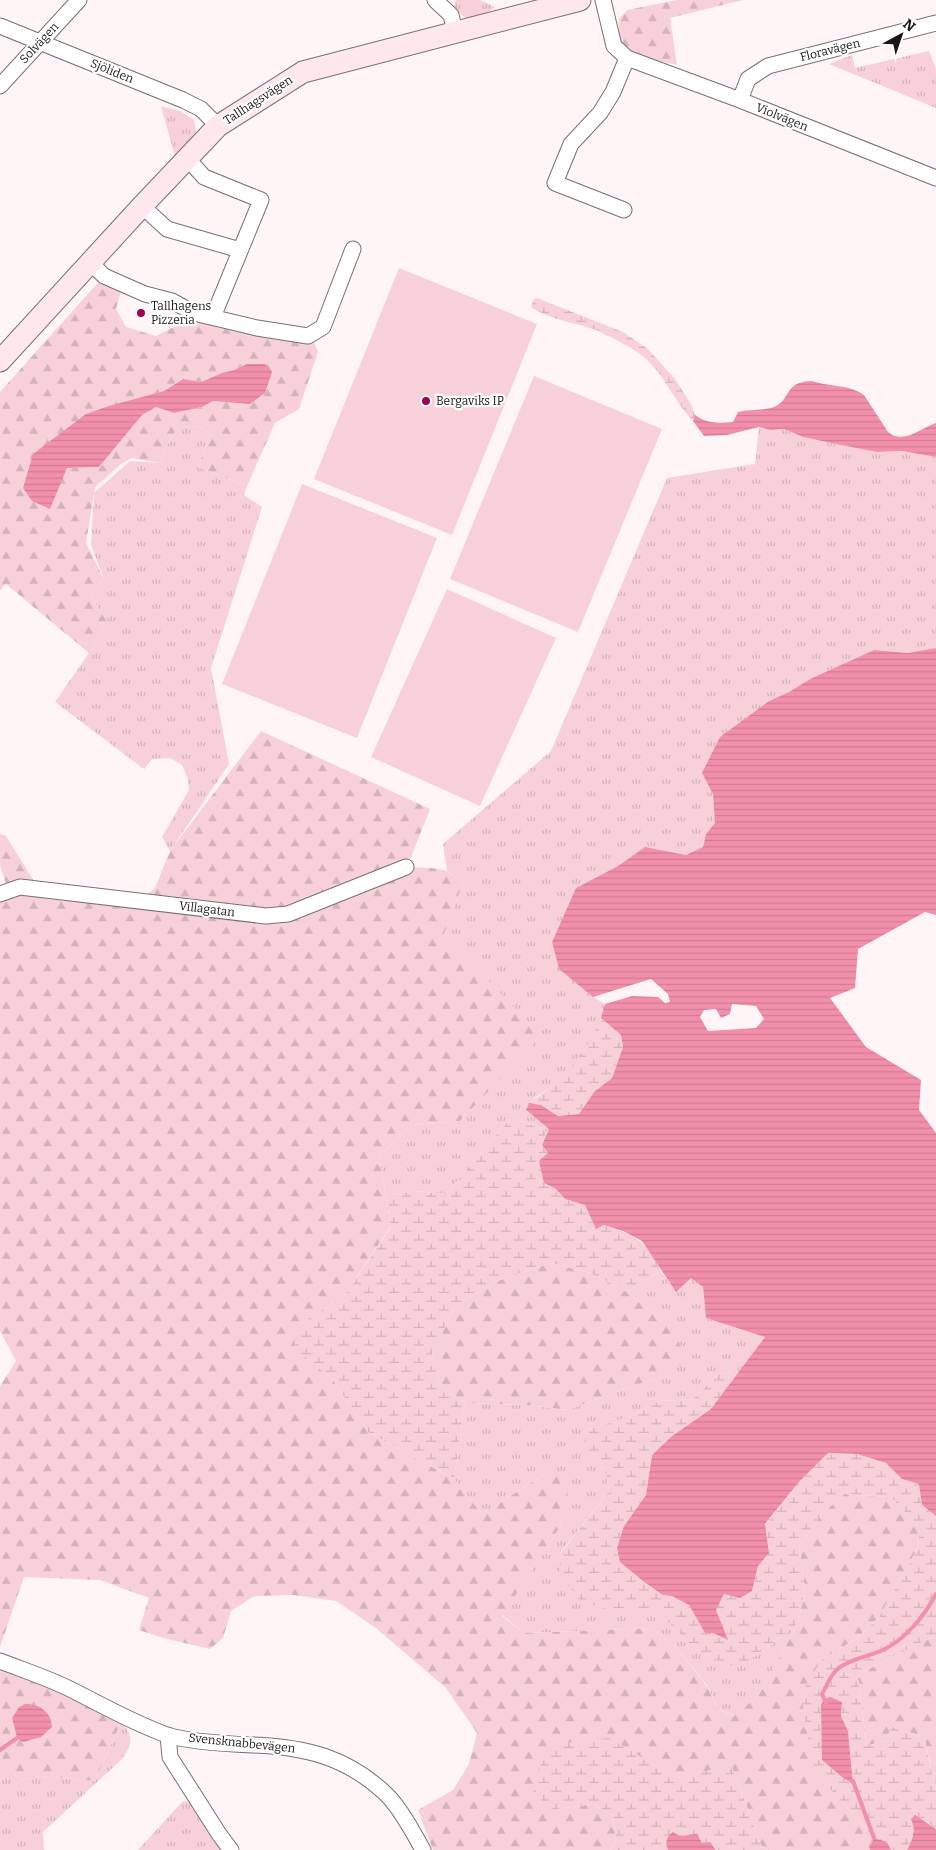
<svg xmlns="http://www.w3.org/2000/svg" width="936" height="1850" font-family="Bitter,serif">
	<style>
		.grass { fill: url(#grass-tufts) }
		.forest { fill: url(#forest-firs); fill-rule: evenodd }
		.wetland { fill: url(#wetland-marsh); fill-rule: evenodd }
		.pitch { fill: #f8d0d9 }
		.water { fill: url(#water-rules); fill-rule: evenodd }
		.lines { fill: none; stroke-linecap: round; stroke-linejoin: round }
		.stream { stroke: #f290ab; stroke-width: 4 }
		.minor-casing { stroke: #797072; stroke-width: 17 }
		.secondary-casing { stroke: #797072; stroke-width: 23 }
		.minor { stroke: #fff; stroke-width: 15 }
		.secondary { stroke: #fee7ed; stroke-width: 21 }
		.poi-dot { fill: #9e054c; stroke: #fff; stroke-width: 2 }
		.labels { text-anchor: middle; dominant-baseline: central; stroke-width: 4.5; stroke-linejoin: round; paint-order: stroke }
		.street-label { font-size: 12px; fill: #191617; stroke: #fff }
		.poi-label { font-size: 12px; fill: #191617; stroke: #fff; text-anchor: start }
	</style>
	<defs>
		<pattern id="grass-tufts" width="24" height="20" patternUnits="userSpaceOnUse" patternTransform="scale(1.25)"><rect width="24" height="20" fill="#f8d0d9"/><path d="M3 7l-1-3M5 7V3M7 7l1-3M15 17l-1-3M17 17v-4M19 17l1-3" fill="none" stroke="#d4b2ba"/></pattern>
		<pattern id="forest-firs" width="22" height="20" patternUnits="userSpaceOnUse" patternTransform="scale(1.25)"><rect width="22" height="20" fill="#f8d0d9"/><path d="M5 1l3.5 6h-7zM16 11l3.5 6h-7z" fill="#d4b2ba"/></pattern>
		<pattern id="wetland-marsh" width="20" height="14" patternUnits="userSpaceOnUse" patternTransform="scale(1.25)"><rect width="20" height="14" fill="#f8d0d9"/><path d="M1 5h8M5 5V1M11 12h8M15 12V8" fill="none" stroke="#d4b2ba"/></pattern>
		<pattern id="water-rules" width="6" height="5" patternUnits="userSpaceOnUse" patternTransform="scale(1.25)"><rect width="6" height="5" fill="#f290ab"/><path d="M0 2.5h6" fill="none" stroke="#cf7b92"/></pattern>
	</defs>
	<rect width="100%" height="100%" fill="#fff5f7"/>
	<path class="grass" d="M 456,0 L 480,0 L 495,7 L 486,14 L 466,18 L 453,8 Z
		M 929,51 L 936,69 L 936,108 L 829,64 L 852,55 L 855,68 Z
		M 161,106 L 180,111 L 194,120 L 196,133 L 175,157 Z
		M 199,426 L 210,434 L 198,467 L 247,486 L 244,495 L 262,507 L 211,668 L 229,764 L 170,851 L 162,837 L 189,790 L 188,779 L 182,765 L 170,758 L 152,759 L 144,769 L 55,702 L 89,653 L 107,622 L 90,595 L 104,579 L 91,545 L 94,493 L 130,461 L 160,463 L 166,447 L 178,427 Z
		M 759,427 L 770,430 L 784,429 L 803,437 L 877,452 L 902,451 L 936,457 L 936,648 L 908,653 L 874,650 L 810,679 L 789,692 L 769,701 L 713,794 L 715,823 L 706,834 L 703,847 L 686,855 L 645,847 L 618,866 L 576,888 L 552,942 L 559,969 L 593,997 L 605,1004 C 602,1027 577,1065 561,1081 C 549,1091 531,1095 526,1110 L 550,1129 L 547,1132 L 525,1122 L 510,1119 L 446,1194 L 414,1191 L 386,1196 L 379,1156 L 413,1125 L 460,1121 L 540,1036 L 444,934 L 463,883 L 447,871 L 443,844 L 551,751 L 667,478 L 755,464 Z
		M 661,1271 L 676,1292 L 691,1278 L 703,1287 L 706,1318 L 765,1337 L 741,1371 L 718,1374 L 693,1399 L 660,1401 L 629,1417 L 587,1430 L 583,1452 L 606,1471 L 609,1491 L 560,1553 L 615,1611 L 657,1611 L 711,1663 L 762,1652 L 798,1623 L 758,1696 L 735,1716 L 719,1710 L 707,1685 L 676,1648 L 652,1628 L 524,1633 L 502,1615 L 567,1516 L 551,1470 L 482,1514 L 454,1479 L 465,1403 L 528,1405 L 567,1410 L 627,1388 L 664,1376 L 665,1324 L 627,1292 Z
		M 121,1722 C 135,1737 132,1746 121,1760 L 43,1832 L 44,1850 L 0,1850 L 0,1756 L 21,1781 L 40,1776 L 95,1781 Z
		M 929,1758 L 936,1765 L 936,1792 Z
		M 186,1801 L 191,1802 L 225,1850 L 138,1850 L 182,1802 Z"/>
	<path class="forest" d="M 677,0 L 743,0 L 670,18 L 677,65 L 631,55 L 618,40 L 619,19 L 627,10 Z
		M 104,276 L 123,285 L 116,309 L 126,327 L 156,336 L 190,319 L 236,332 L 314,342 L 318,352 L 299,409 L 275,423 L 247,486 L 198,467 L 210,434 L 199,426 L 178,427 L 166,447 L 160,463 L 132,458 L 121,464 L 95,487 L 86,543 L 104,579 L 90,595 L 107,622 L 89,653 L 6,584 L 0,590 L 0,392 ZM 247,364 L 251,404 L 213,401 L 202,407 L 174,413 L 156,407 L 142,415 L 99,467 L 67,468 L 33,454 L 47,444 L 112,405 L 164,391 L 182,379 L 201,382 L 222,373 L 234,370 Z
		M 261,731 L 430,809 L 407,867 L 432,868 L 447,871 L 463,883 L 444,934 L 541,1036 L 460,1121 L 413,1125 L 379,1156 L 391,1226 L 345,1295 L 300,1324 L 294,1347 L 333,1380 L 368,1432 L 454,1479 L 482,1514 L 551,1470 L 568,1483 L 567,1516 L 502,1616 L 524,1633 L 652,1628 L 676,1648 L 707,1686 L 719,1710 L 734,1716 L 758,1696 L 798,1623 L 805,1589 L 799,1546 L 822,1514 L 844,1494 L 891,1497 L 920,1528 L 918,1548 L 879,1617 L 858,1638 L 821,1660 L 813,1770 L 874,1838 L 869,1846 L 870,1850 L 770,1850 L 762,1847 L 731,1765 L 677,1778 L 608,1738 L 549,1810 L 593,1804 L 613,1816 L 616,1840 L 610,1850 L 433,1850 L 418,1810 L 453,1790 L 469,1764 L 477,1733 L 446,1688 L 376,1628 L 336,1601 L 293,1595 L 254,1596 L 231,1611 L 223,1638 L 210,1649 L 163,1638 L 139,1630 L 149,1598 L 100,1580 L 24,1577 L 0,1647 L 0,1386 L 16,1361 L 0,1331 L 0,900 L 10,896 L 0,865 L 0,834 L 6,836 L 45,899 L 133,906 L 155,888 L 170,851 Z
		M 551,1263 L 590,1273 L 627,1292 L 665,1324 L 679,1342 L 683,1363 L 664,1376 L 627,1388 L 567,1410 L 528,1405 L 465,1403 L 440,1386 L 432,1354 L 455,1306 L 497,1281 Z
		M 936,1635 L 936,1765 L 929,1758 L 924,1736 L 900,1730 L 893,1726 L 885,1740 L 867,1746 L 858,1678 L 863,1672 Z
		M 0,1658 L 121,1722 L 95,1781 L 40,1776 L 21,1781 L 0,1756 ZM 19,1707 L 17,1738 L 12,1718 Z"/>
	<path class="wetland" d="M 537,298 L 623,332 L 648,349 L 675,379 L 692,406 L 695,415 L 693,421 C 673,400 663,371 640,354 C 629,346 609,336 596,330 C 574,322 550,320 531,307 L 533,300 Z
		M 601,1018 L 621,1035 L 623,1047 L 612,1078 L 594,1092 L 579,1114 L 558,1116 L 541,1105 L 529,1103 L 560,1081 L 587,1047 Z
		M 510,1119 L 525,1122 L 547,1132 L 542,1145 L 548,1153 L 544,1183 L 556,1189 L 565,1199 L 585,1205 L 596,1229 L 604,1225 C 633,1234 648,1242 661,1271 L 627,1292 L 590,1273 L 551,1263 L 497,1281 L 455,1306 L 432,1354 L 440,1386 L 465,1403 L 454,1479 L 368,1432 L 333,1380 L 293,1347 L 300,1324 L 345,1295 L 391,1227 L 386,1196 L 414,1191 L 446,1194 Z
		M 741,1371 L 711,1409 L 672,1436 L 652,1455 L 646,1495 L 624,1526 L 620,1562 L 663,1595 L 672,1596 L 689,1605 L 705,1633 L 713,1633 L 727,1640 L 716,1610 L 724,1594 L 752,1591 L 758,1566 L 769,1553 L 765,1525 L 798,1483 L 828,1453 L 857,1454 L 886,1463 L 902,1479 L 920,1484 L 922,1505 L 936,1516 L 936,1635 L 863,1672 L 858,1678 L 867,1746 L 885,1740 L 892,1726 L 900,1730 L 924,1736 L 936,1792 L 936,1829 L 925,1821 L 913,1821 L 913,1842 L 907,1850 L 891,1850 L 887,1842 L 874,1838 L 813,1770 L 801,1694 L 821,1660 L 858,1638 L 879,1617 L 918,1548 L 920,1528 L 891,1497 L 844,1494 L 822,1514 L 799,1546 L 805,1589 L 798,1623 L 762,1652 L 739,1666 L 710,1663 L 657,1611 L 615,1611 L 580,1601 L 560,1574 L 560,1554 L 609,1491 L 606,1471 L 582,1452 L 587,1430 L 629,1417 L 660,1401 L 693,1399 L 718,1374 ZM 831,1697 L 842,1702 L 841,1716 L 848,1731 L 853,1783 L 842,1777 Z
		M 609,1738 L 677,1778 L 731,1765 L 762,1847 L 770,1850 L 716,1850 L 713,1845 L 702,1843 L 693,1834 L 684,1837 L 678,1835 L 667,1846 L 668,1850 L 610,1850 L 616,1840 L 613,1816 L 593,1804 L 549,1810 L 533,1790 L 542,1762 L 563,1743 Z"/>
	<path class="pitch" d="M 399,268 L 537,324 L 452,535 L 314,479 Z
		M 534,376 L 662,429 L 578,632 L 450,579 Z
		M 302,484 L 437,538 L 357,738 L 222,684 Z
		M 447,589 L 556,638 L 480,806 L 371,757 Z"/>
	<path class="water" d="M 247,364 L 265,364 L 272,372 L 265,393 L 250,404 L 213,401 L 202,407 L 174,413 L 156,407 L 142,415 L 99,467 L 67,468 L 50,509 L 32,501 L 23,488 L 33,454 L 86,414 L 112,405 L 164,391 L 183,379 L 201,382 L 222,373 L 234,370 Z
		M 812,381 C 829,387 849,384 864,395 L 888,432 C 904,445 920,428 936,423 L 936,457 L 902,451 L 877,452 L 841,445 L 803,437 L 784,429 L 770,430 L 759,427 L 727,435 L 704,436 L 693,421 L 695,415 C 707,424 718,423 733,422 L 738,412 C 750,409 762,411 774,407 C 792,399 783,382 812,381 Z
		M 936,648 L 936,915 L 925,912 L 858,949 L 855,988 L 830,998 L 866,1047 L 921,1080 L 919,1110 L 936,1133 L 936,1516 L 922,1505 L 919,1484 L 902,1479 L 886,1463 L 857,1454 L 828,1453 L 798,1483 L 765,1524 L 769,1553 L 758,1566 L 752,1591 L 740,1598 L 724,1594 L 716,1610 L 728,1640 L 713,1633 L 705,1633 L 689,1605 L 672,1596 L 663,1595 L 643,1581 L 620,1562 L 617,1548 L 624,1526 L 646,1495 L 652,1455 L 672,1436 L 711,1409 L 765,1337 L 706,1318 L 703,1287 L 691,1278 L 676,1292 L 642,1241 L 623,1231 L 604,1225 L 596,1229 L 585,1205 L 565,1199 L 556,1189 L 544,1183 L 539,1161 L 548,1153 L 542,1145 L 549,1129 L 526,1110 L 529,1103 L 541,1105 L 558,1116 L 579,1114 L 594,1092 L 612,1078 L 623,1047 L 621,1035 L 601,1018 L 605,1004 L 632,996 L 658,997 L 665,1003 L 670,1002 L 668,994 L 651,979 L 593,997 L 559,969 L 552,942 L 576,888 L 618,866 L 645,847 L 686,855 L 703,847 L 706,834 L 715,823 L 713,794 L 702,773 L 720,737 L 769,701 L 789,692 L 810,679 L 874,650 L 908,653 ZM 732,1004 L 756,1006 L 764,1019 L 756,1028 L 708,1031 L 700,1017 L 704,1010 L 716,1009 L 721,1018 L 730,1014 Z
		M 831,1697 L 842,1702 L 841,1716 L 848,1731 L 853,1784 L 842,1777 L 822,1760 L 821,1705 L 824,1699 Z
		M 25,1704 C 40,1704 51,1712 52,1727 L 41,1737 L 23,1742 L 17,1738 L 12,1718 L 19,1707 Z
		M 915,1815 L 936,1829 L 936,1850 L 907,1850 C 913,1841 916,1829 911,1819 Z
		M 673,1832 C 682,1839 687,1834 697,1834 L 702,1843 L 710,1842 L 716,1850 L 668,1850 C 665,1842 666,1837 673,1832 Z
		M 874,1838 L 887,1842 L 891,1850 L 870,1850 L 869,1847 Z"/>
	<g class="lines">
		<path class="stream" d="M 826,1703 L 822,1694 C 826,1687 829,1679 834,1673 C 842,1661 870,1656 883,1650 C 906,1639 925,1615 936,1594
			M 0,1750 L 17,1738
			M 853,1781 L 874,1838"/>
		<defs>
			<path id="minor" d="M 435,0 L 451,15 L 455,32
				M 603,0 L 614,46 L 627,58 L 740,100 L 936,178
				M 0,26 L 183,100 L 201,109 L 218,126
				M 0,86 L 79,0
				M 740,100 L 748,79 L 768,66 L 936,23
				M 187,158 L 204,177 L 261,200 L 213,317
				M 142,206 L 167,229 L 240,250
				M 624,210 L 555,183 L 571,144 L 600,113 L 613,92 L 627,58
				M 91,263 L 104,276 L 145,294 L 172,301 L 194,313 L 257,328 L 308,336 L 323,327 L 353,249
				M 0,894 L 20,887 L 266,916 L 288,914 L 406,867
				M 0,1661 C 23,1670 48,1678 70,1689 C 102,1705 133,1723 167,1735 C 189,1742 229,1744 253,1745 C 306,1747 348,1757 388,1796 C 402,1811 413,1832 423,1850
				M 168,1735 L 170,1757 L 219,1834 L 231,1850"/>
			<path id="secondary" d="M 0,361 L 142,206 L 218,126 L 303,72 L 580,0"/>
		</defs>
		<use href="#minor" class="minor-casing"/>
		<use href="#secondary" class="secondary-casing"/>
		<use href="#minor" class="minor"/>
		<use href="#secondary" class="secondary"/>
	</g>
	<g class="poi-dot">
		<circle cx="141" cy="313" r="5"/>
		<circle cx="426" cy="401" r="5"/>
	</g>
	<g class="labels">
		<g class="street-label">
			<text transform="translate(39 43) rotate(-47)">Solvägen</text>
			<text transform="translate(830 50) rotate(-14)">Floravägen</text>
			<text transform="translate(112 71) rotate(22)">Sjöliden</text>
			<text transform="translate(258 100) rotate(-33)">Tallhagsvägen</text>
			<text transform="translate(782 117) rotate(22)">Violvägen</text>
			<text transform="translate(207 909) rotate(7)">Villagatan</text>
			<text transform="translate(242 1743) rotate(6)">Svensknabbevägen</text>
		</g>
		<g class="poi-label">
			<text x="151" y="306">Tallhagens<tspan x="151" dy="14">Pizzeria</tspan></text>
			<text x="436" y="401">Bergaviks IP</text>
		</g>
	</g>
	<g transform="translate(901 35) rotate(40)" stroke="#ffffff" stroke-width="4" paint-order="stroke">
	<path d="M0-4L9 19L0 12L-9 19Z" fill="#191617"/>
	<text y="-8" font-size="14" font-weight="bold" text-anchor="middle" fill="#191617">N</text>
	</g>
</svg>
